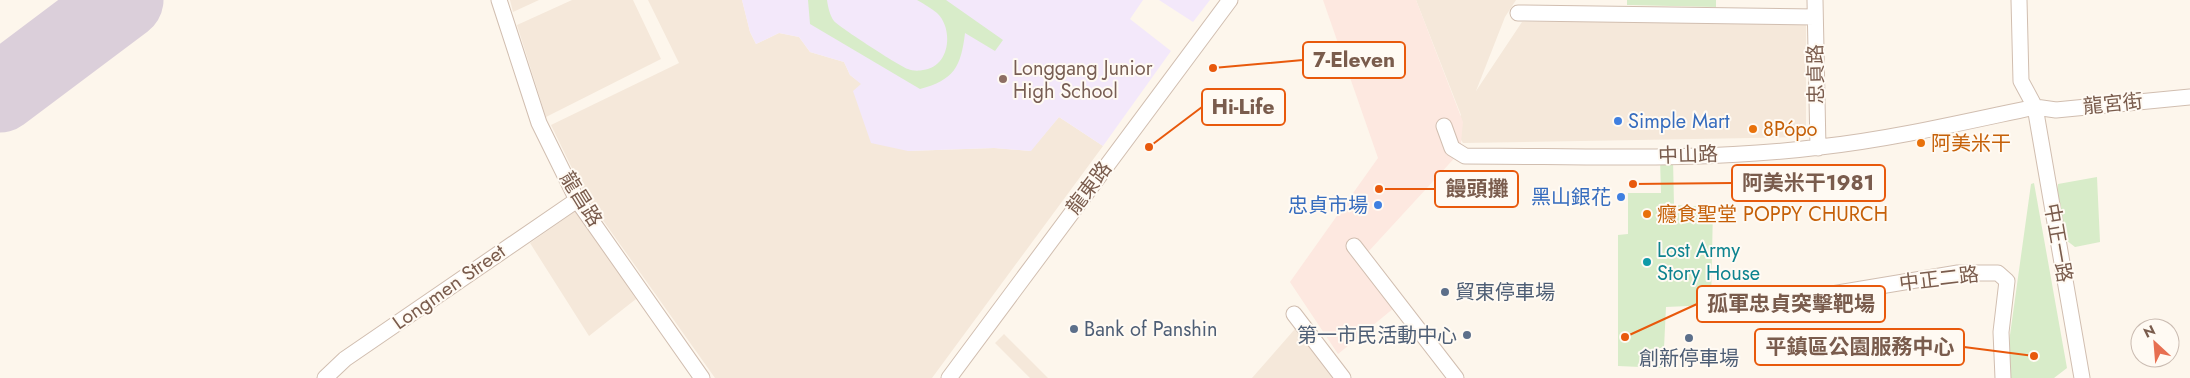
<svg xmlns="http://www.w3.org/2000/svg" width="2190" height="378" font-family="Jost,'Noto Sans TC',sans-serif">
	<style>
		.residential { fill: #f5e8da }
		.commercial { fill: #fde8e0 }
		.education { fill: #f3e8fa }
		.green { fill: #d8ecc9 }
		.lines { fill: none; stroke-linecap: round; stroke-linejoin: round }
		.runway { stroke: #dbcfda; stroke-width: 79 }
		.minor-casing { stroke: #d1beb0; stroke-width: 17 }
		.minor { stroke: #fff; stroke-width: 15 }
		.education-dot { fill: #8d6e63; stroke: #fffaf3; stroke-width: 2 }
		.shop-dot { fill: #3f7fe0; stroke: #fffaf3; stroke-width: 2 }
		.food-dot { fill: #e8710a; stroke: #fffaf3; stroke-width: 2 }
		.culture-dot { fill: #0f9aa8; stroke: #fffaf3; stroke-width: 2 }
		.service-dot { fill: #5c6f8a; stroke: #fffaf3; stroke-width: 2 }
		.labels { text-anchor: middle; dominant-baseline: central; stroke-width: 4; stroke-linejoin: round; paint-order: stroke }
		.education-label { font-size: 20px; fill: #785e54; stroke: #fffaf3; text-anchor: start }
		.street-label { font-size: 20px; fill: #7a5c4d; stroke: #fffaf3 }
		.shop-label { font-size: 20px; fill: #366cbe; stroke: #fffaf3; text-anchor: end }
		.food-label { font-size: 20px; fill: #c56008; stroke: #fffaf3; text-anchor: start }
		.culture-label { font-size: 20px; fill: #0d838f; stroke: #fffaf3; text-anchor: start }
		.service-label { font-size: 20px; fill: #4e5e75; stroke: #fffaf3; text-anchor: start }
		.leader { fill: none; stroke: #e8590c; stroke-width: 2 }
		.callout-dot { fill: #e8590c; stroke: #fffaf3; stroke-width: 2 }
		.callout { fill: #fffaf3; stroke: #e8590c; stroke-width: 2 }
		.callout-label { font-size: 21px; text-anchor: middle; font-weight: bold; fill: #7a5c4d }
	</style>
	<rect width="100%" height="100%" fill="#fdf6ec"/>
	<path class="residential" d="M 510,0 L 539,0 L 513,12 Z
		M 572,0 L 633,0 L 661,59 L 546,117 L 517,25 Z
		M 648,0 L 742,0 L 750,32 L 756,44 L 779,33 L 799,37 L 810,52 L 844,62 L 850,75 L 862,84 L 859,88 L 908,151 L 994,148 L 1030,151 L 1059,117 L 1103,146 L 932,378 L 715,378 L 585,195 L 551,125 L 679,63 Z
		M 1416,0 L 1516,0 L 1505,17 L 1476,91 L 1522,22 L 1806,22 L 1806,137 L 1463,143 L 1453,127 L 1461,115 Z
		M 577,210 L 636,299 L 589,336 L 530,243 Z
		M 1301,322 L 1341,378 L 1252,378 Z
		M 1004,334 L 1048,378 L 1030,378 L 995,343 Z"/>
	<path class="commercial" d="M 1323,0 L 1416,0 L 1463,122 L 1460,152 L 1368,252 L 1400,303 L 1338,354 L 1290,282 L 1378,158 Z"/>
	<path class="education" d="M 742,0 L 1143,0 L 1130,19 L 1171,51 L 1103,146 L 1059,117 L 1031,151 L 994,148 L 908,151 L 871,143 L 853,91 L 861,84 L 850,75 L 844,62 L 810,52 L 799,37 L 779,33 L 756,44 L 750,32 Z
		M 1159,0 L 1210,0 L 1193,22 Z"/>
	<path class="green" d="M 808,0 L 827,0 C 828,7 830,16 834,21 C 839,27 901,67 908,69 C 912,71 919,71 923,70 C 950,67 954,29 937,13 C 931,8 924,4 917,0 L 946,0 L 1003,40 L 995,51 L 965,33 C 961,67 954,80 920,89 L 810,24 Z
		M 1627,0 L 1716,0 L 1716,7 L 1627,5 Z
		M 1660,159 L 1673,159 L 1674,205 L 1713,207 L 1711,305 L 1666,307 L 1663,368 L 1618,366 L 1618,235 L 1628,234 L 1628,193 L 1661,193 Z
		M 2097,177 L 2100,242 L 2075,247 L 2066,240 L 2057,192 L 2058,184 Z
		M 2034,183 L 2067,368 L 2054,378 L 2004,378 L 2031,184 Z"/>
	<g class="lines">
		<path class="runway" d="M 0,93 L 124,0"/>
		<defs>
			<path id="minor" d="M 499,0 L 539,123 L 577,200 L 702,378
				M 1815,0 L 1818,148
				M 2019,0 L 2021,81 L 2035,107 L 2082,378
				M 1518,13 L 1815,17
				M 1444,126 L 1452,148 L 1465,156 C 1582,156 1703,162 1820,147 C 1892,139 1964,122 2035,107 L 2056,110 L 2190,97
				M 1354,246 L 1456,378
				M 1802,299 L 1958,273 L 1998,273 L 2007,281 L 2001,332 L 2003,378
				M 1294,314 L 1343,378
				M 325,378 L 345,359 L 577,200
				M 949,378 L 1230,0"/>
		</defs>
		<use href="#minor" class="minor-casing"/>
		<use href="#minor" class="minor"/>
	</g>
	<circle class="education-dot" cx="1003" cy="79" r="5"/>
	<g class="shop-dot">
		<circle cx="1618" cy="121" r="5"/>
		<circle cx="1621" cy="197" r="5"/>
		<circle cx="1378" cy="205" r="5"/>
	</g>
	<g class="food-dot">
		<circle cx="1753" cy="129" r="5"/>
		<circle cx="1921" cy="143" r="5"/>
		<circle cx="1647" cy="214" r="5"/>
	</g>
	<circle class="culture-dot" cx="1647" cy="262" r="5"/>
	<g class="service-dot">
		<circle cx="1445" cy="292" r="5"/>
		<circle cx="1074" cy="329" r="5"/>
		<circle cx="1467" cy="335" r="5"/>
		<circle cx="1689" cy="338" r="5"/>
	</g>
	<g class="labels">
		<g class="education-label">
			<text x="1013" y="68">Longgang Junior<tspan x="1013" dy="23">High School</tspan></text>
		</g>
		<g class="street-label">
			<text transform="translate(1816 74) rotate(-91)">忠貞路</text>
			<text transform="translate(2113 104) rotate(-6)">龍宮街</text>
			<text transform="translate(1688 155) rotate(-2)">中山路</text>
			<text transform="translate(1089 188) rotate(-53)">龍東路</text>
			<text transform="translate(581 199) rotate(58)">龍昌路</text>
			<text transform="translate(2058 243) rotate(80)">中正一路</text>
			<text transform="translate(1939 279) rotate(-7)">中正二路</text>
			<text transform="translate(449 287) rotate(-35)">Longmen Street</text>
		</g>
		<g class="shop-label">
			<text x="1628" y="121" text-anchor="start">Simple Mart</text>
			<text x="1611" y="197">黑山銀花</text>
			<text x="1368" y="205">忠貞市場</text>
		</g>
		<g class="food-label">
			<text x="1763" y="129">8Pópo</text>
			<text x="1931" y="143">阿美米干</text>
			<text x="1657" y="214">癮食聖堂 POPPY CHURCH</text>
		</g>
		<g class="culture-label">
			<text x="1657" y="250">Lost Army<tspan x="1657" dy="23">Story House</tspan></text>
		</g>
		<g class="service-label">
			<text x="1455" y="292">貿東停車場</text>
			<text x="1084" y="329">Bank of Panshin</text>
			<text x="1457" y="335" text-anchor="end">第一市民活動中心</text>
			<text x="1689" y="358" text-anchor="middle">創新停車場</text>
		</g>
	</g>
	<path class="leader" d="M1213 68L1303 60M1149 147L1202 107M1633 184L1732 183M1379 189L1435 189M1625 337L1697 304M2034 356L1964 347"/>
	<g class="callout-dot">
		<circle cx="1213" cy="68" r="5"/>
		<circle cx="1149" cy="147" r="5"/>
		<circle cx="1633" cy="184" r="5"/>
		<circle cx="1379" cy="189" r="5"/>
		<circle cx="1625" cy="337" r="5"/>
		<circle cx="2034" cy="356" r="5"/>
	</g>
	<g class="callout">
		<rect x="1303" y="42" width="102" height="36" rx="5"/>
		<rect x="1202" y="89" width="83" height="36" rx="5"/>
		<rect x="1732" y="165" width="153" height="36" rx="5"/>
		<rect x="1435" y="171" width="83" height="36" rx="5"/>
		<rect x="1697" y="286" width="188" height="36" rx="5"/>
		<rect x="1755" y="329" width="209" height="36" rx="5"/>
	</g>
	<g class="callout-label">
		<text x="1354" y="67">7-Eleven</text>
		<text x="1243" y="114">Hi-Life</text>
		<text x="1808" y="190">阿美米干1981</text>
		<text x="1477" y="196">饅頭攤</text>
		<text x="1791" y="311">孤軍忠貞突擊靶場</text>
		<text x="1860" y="354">平鎮區公園服務中心</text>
	</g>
	<g transform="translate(2155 343) rotate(334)"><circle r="24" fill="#fffaf3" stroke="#cabbb1"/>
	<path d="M0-4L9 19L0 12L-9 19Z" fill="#e76f51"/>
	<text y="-8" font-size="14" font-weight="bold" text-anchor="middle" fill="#7a5c4d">N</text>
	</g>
</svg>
